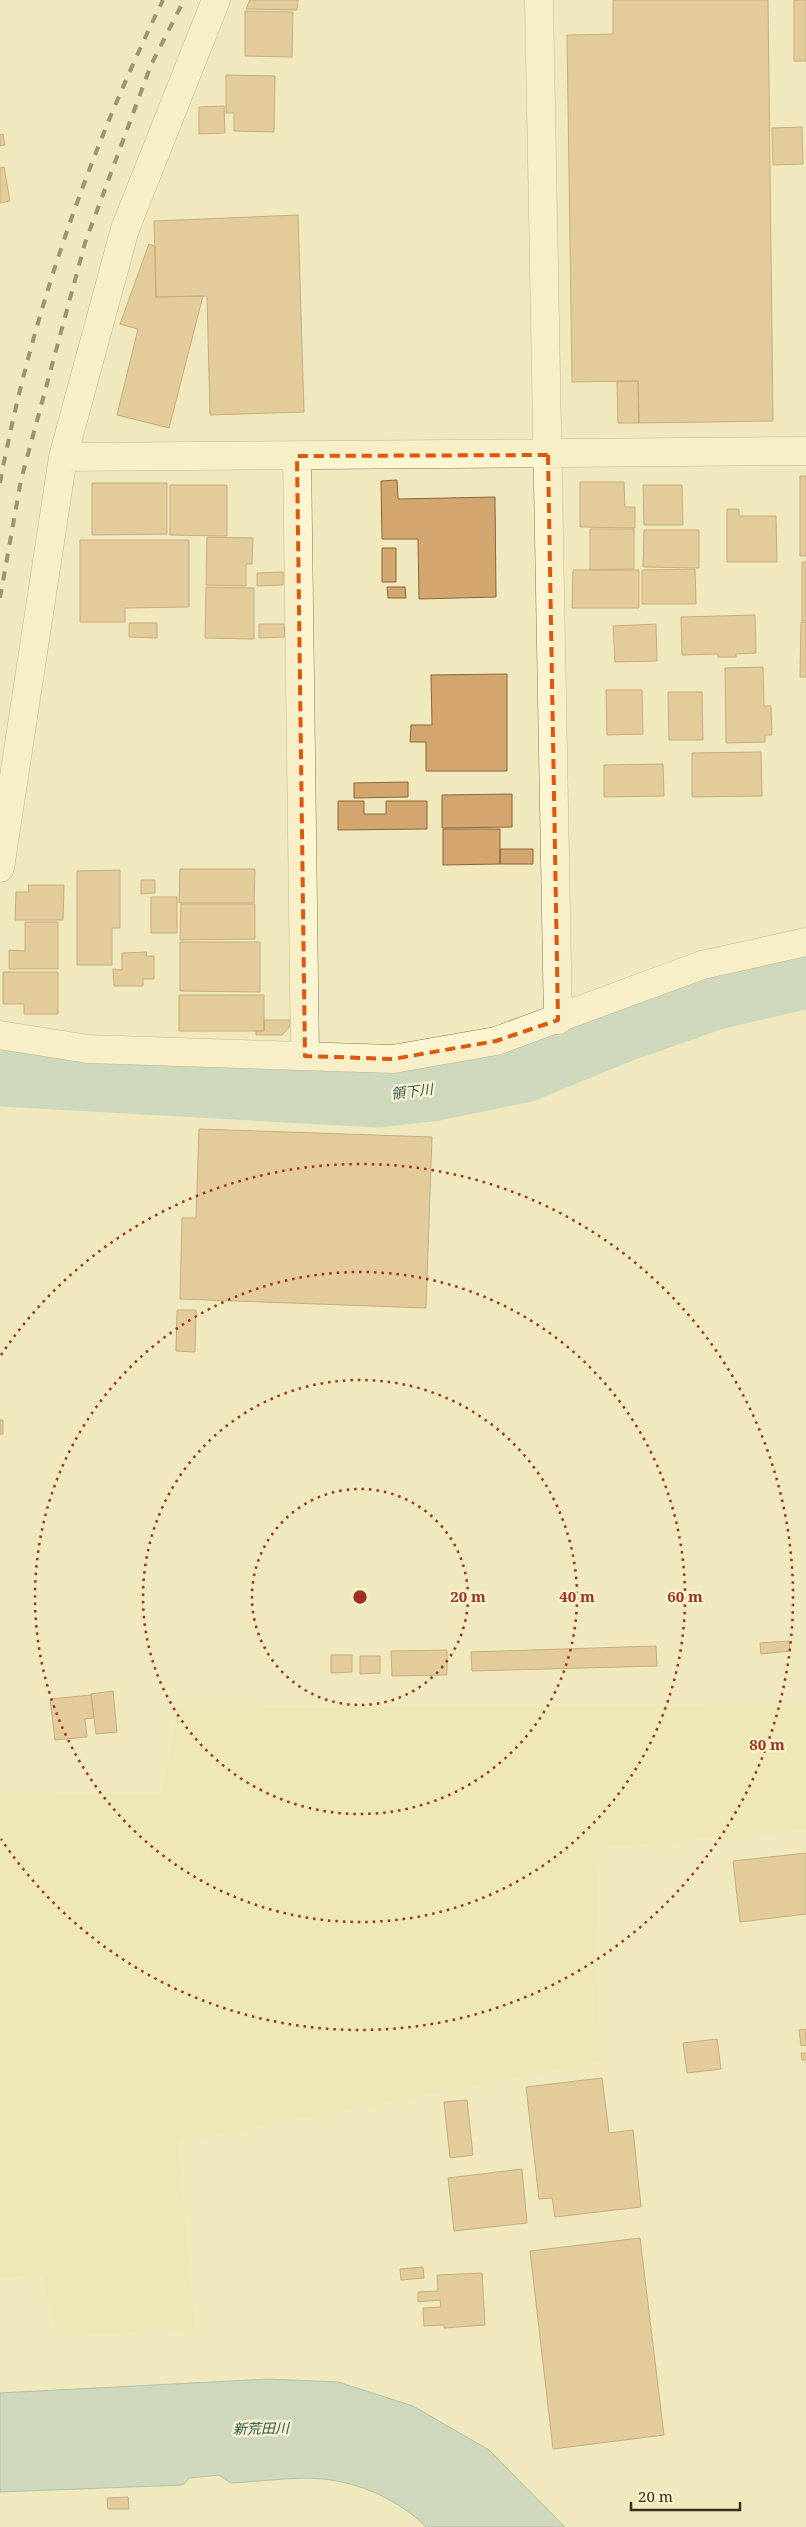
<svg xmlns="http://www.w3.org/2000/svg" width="806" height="2527" font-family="'Noto Serif','Noto Sans JP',serif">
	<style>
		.farmland { fill: #e8e6ab }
		.water { fill: #a2c3bd; stroke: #68918c }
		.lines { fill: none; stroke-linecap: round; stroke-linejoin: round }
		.river { stroke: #a2c3bd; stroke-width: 65 }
		.building { fill: #d3a670; stroke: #8c6539 }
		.minor-casing { stroke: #8b7955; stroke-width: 29 }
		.minor { stroke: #fcf5d2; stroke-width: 28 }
		.rail { stroke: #392e1b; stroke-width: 4; stroke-dasharray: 9 9; stroke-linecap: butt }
		.marked { fill: none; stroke: #df570d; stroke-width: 4; stroke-dasharray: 10 6; stroke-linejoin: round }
		.ring { fill: none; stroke: #9f3020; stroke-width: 2.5; stroke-dasharray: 2.5 5 }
		.labels { text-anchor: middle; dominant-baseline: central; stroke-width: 5; stroke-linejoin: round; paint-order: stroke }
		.water-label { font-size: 14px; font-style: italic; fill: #29575a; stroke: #f8f2ce }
		.centre { fill: #9f3020; stroke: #f8f2ce; stroke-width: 2.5 }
		.ring-label { font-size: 15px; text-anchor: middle; font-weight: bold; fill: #9f3020; stroke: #f8f2ce; stroke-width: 5; stroke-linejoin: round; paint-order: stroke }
	</style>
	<rect width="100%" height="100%" fill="#f1e9be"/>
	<path class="farmland" d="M 806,1704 L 806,1830 L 596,1848 L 600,2062 L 178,2142 L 195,2328 L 58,2337 L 41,2274 L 0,2278 L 0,1792 L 162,1794 L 178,1709 Z"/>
	<path class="water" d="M 269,2379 L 338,2382 L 413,2406 L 489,2450 L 565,2527 L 426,2527 C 399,2500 361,2483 323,2479 C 296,2476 259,2482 231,2483 L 219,2475 L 189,2478 L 183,2485 L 0,2492 L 0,2393 Z"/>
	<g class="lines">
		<path class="river" d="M 0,1074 L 378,1095 L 432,1089 L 524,1070 L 627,1028 L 712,998 L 806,976"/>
	</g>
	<path class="building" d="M 250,0 L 298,0 L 297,10 L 246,9 Z
		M 613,0 L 768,0 L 773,421 L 639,423 L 638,381 L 572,382 L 567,35 L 613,34 Z
		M 794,0 L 806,0 L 806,61 L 794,61 Z
		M 245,11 L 293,12 L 292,57 L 245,56 Z
		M 226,75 L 275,76 L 274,132 L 234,131 L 234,113 L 226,113 Z
		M 224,106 L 225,133 L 199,134 L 199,107 Z
		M 802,127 L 803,164 L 773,165 L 772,128 Z
		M 3,134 L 5,145 L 0,146 L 0,135 Z
		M 4,167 L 10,201 L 0,203 L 0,168 Z
		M 298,215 L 304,412 L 210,415 L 207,296 L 156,297 L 154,221 Z
		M 149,244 L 155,246 L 156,297 L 203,296 L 169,428 L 117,415 L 138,329 L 120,324 Z
		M 617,381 L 638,381 L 639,423 L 618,423 Z
		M 800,476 L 806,476 L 806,556 L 800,556 Z
		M 397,480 L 398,499 L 495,497 L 496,597 L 419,599 L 418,539 L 382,539 L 381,481 Z
		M 580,482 L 624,482 L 625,507 L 635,507 L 635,528 L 580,527 Z
		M 92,483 L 167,483 L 167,534 L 92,535 Z
		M 170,485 L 227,485 L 227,536 L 170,535 Z
		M 643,485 L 682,485 L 683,525 L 644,525 Z
		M 727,509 L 739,509 L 739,516 L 776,516 L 777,562 L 727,562 Z
		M 590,529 L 634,529 L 634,569 L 590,570 Z
		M 644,530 L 699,530 L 699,568 L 643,567 Z
		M 207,537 L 253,538 L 252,564 L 246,564 L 246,586 L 206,585 Z
		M 80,540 L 189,540 L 189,607 L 125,608 L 125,622 L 80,622 Z
		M 382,548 L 396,548 L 396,582 L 382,582 Z
		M 802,562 L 806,562 L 806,621 L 802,621 Z
		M 695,569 L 696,604 L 642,604 L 642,570 Z
		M 573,570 L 639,570 L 639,608 L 572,608 Z
		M 283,572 L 283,585 L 257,586 L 257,573 Z
		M 206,587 L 254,588 L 254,639 L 205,638 Z
		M 387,587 L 405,587 L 406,598 L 388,598 Z
		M 755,615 L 756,653 L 736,654 L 736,657 L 718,657 L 718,654 L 682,655 L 681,617 Z
		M 801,622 L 806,622 L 806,677 L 800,677 Z
		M 129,623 L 157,623 L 157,638 L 129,637 Z
		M 259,624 L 284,624 L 285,637 L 259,638 Z
		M 656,624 L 657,661 L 615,662 L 613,626 Z
		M 763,667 L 764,706 L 771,706 L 772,735 L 765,735 L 765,742 L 726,743 L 725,668 Z
		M 507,674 L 507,771 L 426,771 L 426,742 L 410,742 L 411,725 L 432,725 L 431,675 Z
		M 606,690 L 642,690 L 643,734 L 607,735 Z
		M 668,692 L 702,692 L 703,740 L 669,740 Z
		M 761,752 L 762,796 L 692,797 L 692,753 Z
		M 663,764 L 664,796 L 604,797 L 604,765 Z
		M 408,782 L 408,797 L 354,798 L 354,783 Z
		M 512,794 L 512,827 L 442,828 L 442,795 Z
		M 338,801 L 364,801 L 364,814 L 386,814 L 386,801 L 427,801 L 427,829 L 338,830 Z
		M 443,829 L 500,829 L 500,864 L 443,865 Z
		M 500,849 L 533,849 L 533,864 L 500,864 Z
		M 180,869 L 255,869 L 254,903 L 179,903 Z
		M 120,870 L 120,928 L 112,928 L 112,965 L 77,965 L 77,871 Z
		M 141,880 L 155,880 L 155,893 L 141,894 Z
		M 28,885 L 64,885 L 63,920 L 15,920 L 16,892 L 29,892 Z
		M 151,897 L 177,897 L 177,933 L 151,933 Z
		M 181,904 L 255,904 L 255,939 L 180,940 Z
		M 25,922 L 58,922 L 58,969 L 9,969 L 9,950 L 25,951 Z
		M 180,942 L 260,942 L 260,992 L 180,991 Z
		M 147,952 L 146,956 L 154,956 L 154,979 L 143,979 L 143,986 L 114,986 L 113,969 L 122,970 L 122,953 Z
		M 3,972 L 58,972 L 58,1014 L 24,1014 L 24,1004 L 3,1004 Z
		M 179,995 L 264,995 L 264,1031 L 179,1031 Z
		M 264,1020 L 290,1020 L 290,1026 L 282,1035 L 256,1035 L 256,1031 L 264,1031 Z
		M 199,1129 L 432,1137 L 426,1308 L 180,1299 L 182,1218 L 196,1218 Z
		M 177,1310 L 196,1310 L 195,1352 L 176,1351 Z
		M 0,1420 L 3,1420 L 3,1434 L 0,1434 Z
		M 789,1641 L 790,1651 L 761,1654 L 760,1643 Z
		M 656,1646 L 657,1666 L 472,1671 L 471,1652 Z
		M 447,1650 L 447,1675 L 392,1676 L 391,1651 Z
		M 331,1655 L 352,1655 L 352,1672 L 331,1673 Z
		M 360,1656 L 380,1656 L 380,1673 L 360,1674 Z
		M 113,1691 L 117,1732 L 96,1734 L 91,1694 Z
		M 91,1695 L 94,1718 L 85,1719 L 87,1737 L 55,1740 L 50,1699 Z
		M 806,1853 L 806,1914 L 740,1922 L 733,1861 Z
		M 806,2029 L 806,2045 L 801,2046 L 799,2030 Z
		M 717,2039 L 721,2069 L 687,2073 L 683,2043 Z
		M 801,2053 L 806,2053 L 806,2060 L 802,2060 Z
		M 602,2078 L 609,2133 L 633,2130 L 641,2207 L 555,2217 L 552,2198 L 539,2199 L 526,2087 Z
		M 467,2100 L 473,2155 L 450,2158 L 444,2102 Z
		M 522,2169 L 527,2223 L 454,2231 L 448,2178 Z
		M 640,2238 L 664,2435 L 553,2449 L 530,2251 Z
		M 423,2267 L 424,2278 L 401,2280 L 400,2269 Z
		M 482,2273 L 485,2325 L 444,2328 L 444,2325 L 424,2326 L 423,2308 L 441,2307 L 440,2300 L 418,2302 L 418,2292 L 438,2291 L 437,2275 Z
		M 128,2497 L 129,2509 L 108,2509 L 107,2498 Z"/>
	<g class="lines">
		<defs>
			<path id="minor" d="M 539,0 L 558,1020
				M 297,456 L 305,1056
				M 63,457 L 806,451
				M 0,868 L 63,457 L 125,229 L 216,0
				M 0,1035 L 88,1049 L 393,1059 L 496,1041 L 702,965 L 806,942"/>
		</defs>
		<use href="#minor" class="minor-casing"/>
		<use href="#minor" class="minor"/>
		<path class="rail" d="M 0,483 C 31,316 89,152 163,0
			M 0,598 L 21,480 L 85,243 L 151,65 L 184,0"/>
	</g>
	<path d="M0 0H806V2527H0ZM 548,455 L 558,1020 L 496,1041 L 393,1059 L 305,1056 L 297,456 Z" fill="#f1e9be" fill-opacity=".55" fill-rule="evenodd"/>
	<path class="marked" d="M 548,455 L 558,1020 L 496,1041 L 393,1059 L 305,1056 L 297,456 Z"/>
	<g class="ring">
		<circle cx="360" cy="1597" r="108"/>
		<circle cx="360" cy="1597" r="217"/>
		<circle cx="360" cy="1597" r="325"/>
		<path d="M1 1355A433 433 0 1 1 1 1839"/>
	</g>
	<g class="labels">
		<g class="water-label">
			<text transform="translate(412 1091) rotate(-7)">領下川</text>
			<text transform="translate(261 2428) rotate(-1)">新荒田川</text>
		</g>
	</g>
	<circle cx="360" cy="1597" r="8" class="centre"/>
	<g class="ring-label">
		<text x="468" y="1602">20 m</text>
		<text x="577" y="1602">40 m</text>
		<text x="685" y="1602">60 m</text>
		<text x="767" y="1750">80 m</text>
	</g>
	<path d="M631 2502v8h109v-8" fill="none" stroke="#392e1b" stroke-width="2.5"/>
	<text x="638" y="2502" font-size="15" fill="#392e1b" stroke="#f8f2ce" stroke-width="4" paint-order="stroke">20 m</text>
</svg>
